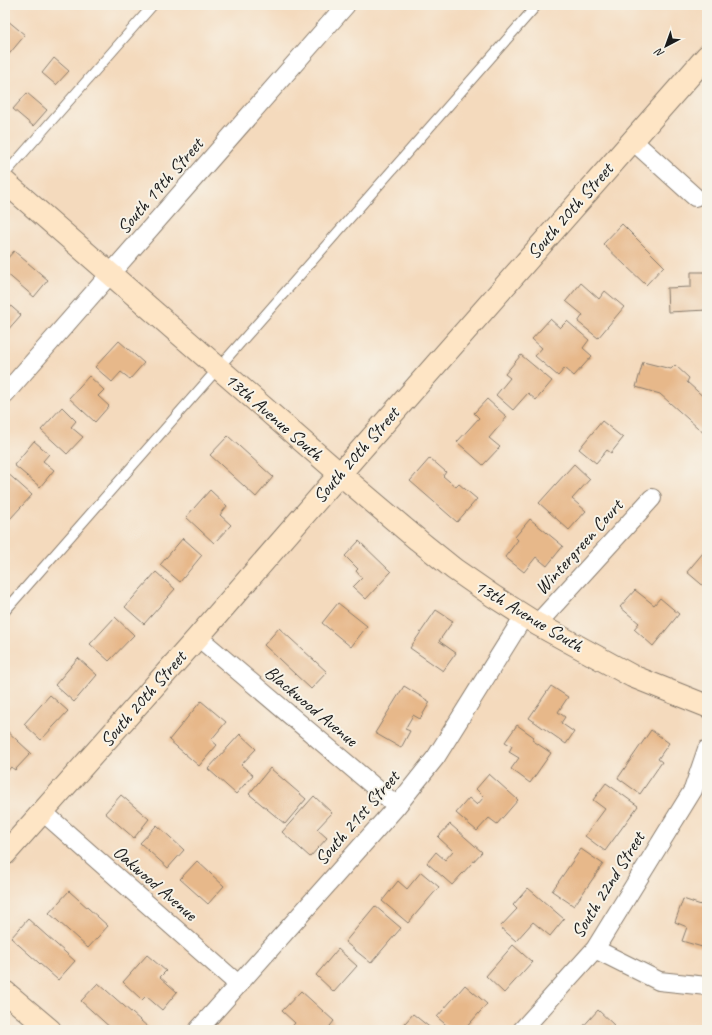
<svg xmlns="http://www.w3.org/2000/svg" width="712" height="1035" font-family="Caveat,sans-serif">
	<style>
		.building { fill: #e7b88a }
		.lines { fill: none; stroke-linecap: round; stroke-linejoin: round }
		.lane-casing { stroke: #887b6c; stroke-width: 11 }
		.street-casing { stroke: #887b6c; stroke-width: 20 }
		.secondary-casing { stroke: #887b6c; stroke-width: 24 }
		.lane { stroke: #fff; stroke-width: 9 }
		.street { stroke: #fff; stroke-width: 18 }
		.secondary { stroke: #fee5c5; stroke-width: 22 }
		.labels { text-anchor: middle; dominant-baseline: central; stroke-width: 4; stroke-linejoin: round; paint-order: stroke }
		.street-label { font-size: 19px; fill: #1c1c1c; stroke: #f7f3e8 }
	</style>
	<rect width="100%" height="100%" fill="#f7f3e8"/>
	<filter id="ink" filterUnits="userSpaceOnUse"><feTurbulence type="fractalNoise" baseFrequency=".025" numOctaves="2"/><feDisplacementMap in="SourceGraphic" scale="8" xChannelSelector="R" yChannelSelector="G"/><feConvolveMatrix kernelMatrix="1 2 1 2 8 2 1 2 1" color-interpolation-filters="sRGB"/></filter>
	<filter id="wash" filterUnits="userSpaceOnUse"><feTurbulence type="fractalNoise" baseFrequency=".012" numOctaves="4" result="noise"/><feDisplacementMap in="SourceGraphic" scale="16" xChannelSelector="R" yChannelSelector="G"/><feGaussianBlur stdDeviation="0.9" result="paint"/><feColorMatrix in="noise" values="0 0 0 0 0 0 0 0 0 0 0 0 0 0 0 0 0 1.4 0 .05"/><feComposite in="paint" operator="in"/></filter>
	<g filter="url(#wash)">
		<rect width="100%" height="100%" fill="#f4dabd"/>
		<g id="blocks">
			<path class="building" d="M 7,20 L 25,35 L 5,59 L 5,22 Z
				M 54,58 L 69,71 L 56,85 L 42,73 Z
				M 27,93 L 47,110 L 33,126 L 13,109 Z
				M 622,224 L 664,266 L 646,285 L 603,244 Z
				M 14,251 L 48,280 L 34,297 L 5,272 L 5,261 Z
				M 691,272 L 707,272 L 707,310 L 668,312 L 667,288 L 691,287 Z
				M 581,283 L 599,299 L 605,291 L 624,307 L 598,338 L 578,322 L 583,315 L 566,301 Z
				M 5,301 L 21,315 L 6,332 L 5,331 Z
				M 550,319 L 560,328 L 567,321 L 589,340 L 583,348 L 592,356 L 574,376 L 565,368 L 558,376 L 535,356 L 542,348 L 532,339 Z
				M 119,341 L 144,363 L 130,379 L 121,372 L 112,382 L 95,367 Z
				M 521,355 L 552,381 L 536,400 L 528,393 L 513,410 L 496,395 L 510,378 L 505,374 Z
				M 643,362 L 671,369 L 675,365 L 689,378 L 687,382 L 707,400 L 707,436 L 660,394 L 636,387 Z
				M 89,376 L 104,390 L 98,396 L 109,406 L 95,422 L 69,398 Z
				M 487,399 L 507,417 L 489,438 L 500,447 L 483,465 L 457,442 L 479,418 L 474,413 Z
				M 62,407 L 76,421 L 71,427 L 83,437 L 67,454 L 41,430 Z
				M 602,421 L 623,438 L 611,453 L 607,450 L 596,463 L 579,449 Z
				M 228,436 L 273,477 L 256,497 L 210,455 Z
				M 34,441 L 49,454 L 43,461 L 54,470 L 40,487 L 14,465 Z
				M 430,458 L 446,472 L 443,476 L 456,487 L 459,484 L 477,499 L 457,522 L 410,481 Z
				M 574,464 L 590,479 L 572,499 L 586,511 L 569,530 L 539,503 Z
				M 5,471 L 32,495 L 10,519 L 5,514 Z
				M 210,490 L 227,506 L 220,515 L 231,525 L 214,543 L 186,517 Z
				M 530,519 L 563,546 L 547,566 L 536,557 L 524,572 L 505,557 L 518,540 L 515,537 Z
				M 183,538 L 202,555 L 180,582 L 160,565 Z
				M 359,541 L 391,572 L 366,599 L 353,587 L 362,578 L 356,571 L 358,569 L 345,556 Z
				M 703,553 L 707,556 L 707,589 L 687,572 Z
				M 156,572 L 175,589 L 144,624 L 125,607 Z
				M 635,590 L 654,605 L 660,598 L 679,614 L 653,646 L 634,629 L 639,623 L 620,607 Z
				M 338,603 L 367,626 L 351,647 L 322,623 Z
				M 436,610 L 453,621 L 439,641 L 456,653 L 443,671 L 410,648 Z
				M 115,617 L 134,635 L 109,661 L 90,644 Z
				M 279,628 L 327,672 L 311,689 L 264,645 Z
				M 78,658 L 97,675 L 74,702 L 55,685 Z
				M 404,686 L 430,702 L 420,719 L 413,715 L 405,729 L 410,731 L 401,748 L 375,733 Z
				M 551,686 L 568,697 L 558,712 L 565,717 L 561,723 L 574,732 L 566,744 L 529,718 Z
				M 50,695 L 68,711 L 41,740 L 24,724 Z
				M 201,701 L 226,722 L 211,740 L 217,745 L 199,766 L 169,740 Z
				M 517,725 L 534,737 L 532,740 L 551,753 L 530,783 L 511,769 L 519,758 L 509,752 L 512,746 L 505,742 Z
				M 5,729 L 31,753 L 15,770 L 11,767 L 5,774 Z
				M 651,730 L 669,743 L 658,759 L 662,762 L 640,794 L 618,778 Z
				M 240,734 L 256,749 L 241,765 L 253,775 L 236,794 L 208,769 Z
				M 270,768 L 306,799 L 285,824 L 249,794 Z
				M 489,774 L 518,800 L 497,824 L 489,818 L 477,831 L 456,813 L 469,798 L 477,805 L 484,797 L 476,789 Z
				M 606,783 L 638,806 L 605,851 L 585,836 L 605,809 L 593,800 Z
				M 121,795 L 149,819 L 134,838 L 105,813 Z
				M 314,796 L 332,813 L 317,829 L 327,838 L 310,857 L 282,832 Z
				M 450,824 L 482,852 L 452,885 L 427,863 L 436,852 L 445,860 L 453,851 L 438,837 Z
				M 157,825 L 184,850 L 168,868 L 140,843 Z
				M 581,849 L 603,864 L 574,906 L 552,891 Z
				M 197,861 L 224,886 L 208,904 L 180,879 Z
				M 421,872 L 439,887 L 408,923 L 382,901 L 398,881 L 407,889 Z
				M 528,888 L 564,919 L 550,936 L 533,922 L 516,941 L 500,927 L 517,909 L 513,905 Z
				M 69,891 L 108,926 L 88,948 L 49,913 Z
				M 683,899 L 707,907 L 707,932 L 702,947 L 682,941 L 687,927 L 675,922 Z
				M 375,906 L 401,928 L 371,963 L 345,942 Z
				M 28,919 L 75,961 L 58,980 L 11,938 Z
				M 513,945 L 532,962 L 504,993 L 486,976 Z
				M 338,949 L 357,966 L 334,992 L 316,975 Z
				M 147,955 L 166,971 L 160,977 L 177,992 L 162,1010 L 146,996 L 142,1000 L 123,982 Z
				M 98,983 L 149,1028 L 148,1030 L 113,1030 L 81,1001 Z
				M 465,985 L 487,1004 L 464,1030 L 452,1030 L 437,1017 Z
				M 301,991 L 334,1021 L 327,1030 L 289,1030 L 295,1023 L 282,1011 Z
				M 598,1010 L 614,1025 L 609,1030 L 580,1030 Z
				M 413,1014 L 433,1030 L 399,1030 Z"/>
		</g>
	</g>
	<g filter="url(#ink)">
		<use href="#blocks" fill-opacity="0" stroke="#887b6c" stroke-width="1"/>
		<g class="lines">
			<defs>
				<path id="lane" d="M 5,174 L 153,5
					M 5,611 L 537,5"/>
				<path id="street" d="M 632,140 L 695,197
					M 5,394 L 346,5
					M 537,624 L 652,498
					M 198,637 L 397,806
					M 43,812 L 239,985
					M 595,949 L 659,981 L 707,986
					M 198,1030 L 397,806 L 436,757 L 524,616
					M 522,1030 L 595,949 L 693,790 L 707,749"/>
				<path id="secondary" d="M 5,182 L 340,474 L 418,540 L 454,569 L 493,596 L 537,624 L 632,676 L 707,706
					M 5,854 L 198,637 L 359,452 L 707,56
					M 5,992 L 50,1030"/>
			</defs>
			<use href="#lane" class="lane-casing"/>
			<use href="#street" class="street-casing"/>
			<use href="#secondary" class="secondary-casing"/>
			<use href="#lane" class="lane"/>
			<use href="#street" class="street"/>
			<use href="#secondary" class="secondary"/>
		</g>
	</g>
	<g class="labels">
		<g class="street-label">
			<text transform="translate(160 186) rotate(-49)">South 19th Street</text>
			<text transform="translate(570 211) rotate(-49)">South 20th Street</text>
			<text transform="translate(274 417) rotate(41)">13th Avenue South</text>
			<text transform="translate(356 455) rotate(-49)">South 20th Street</text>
			<text transform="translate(579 547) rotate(-48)">Wintergreen Court</text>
			<text transform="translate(529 616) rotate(31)">13th Avenue South</text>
			<text transform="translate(143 699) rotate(-49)">South 20th Street</text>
			<text transform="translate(311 706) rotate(40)">Blackwood Avenue</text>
			<text transform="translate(357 818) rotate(-49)">South 21st Street</text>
			<text transform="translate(155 883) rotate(41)">Oakwood Avenue</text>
			<text transform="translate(608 885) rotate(-58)">South 22nd Street</text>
		</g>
	</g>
	<rect width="712" height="1035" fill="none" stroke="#f7f3e8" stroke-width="20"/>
	<g transform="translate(666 46) rotate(221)" stroke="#f7f3e8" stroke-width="3" paint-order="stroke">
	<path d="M0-3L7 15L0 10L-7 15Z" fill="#1c1c1c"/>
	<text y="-6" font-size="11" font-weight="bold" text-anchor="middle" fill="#1c1c1c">N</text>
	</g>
</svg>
